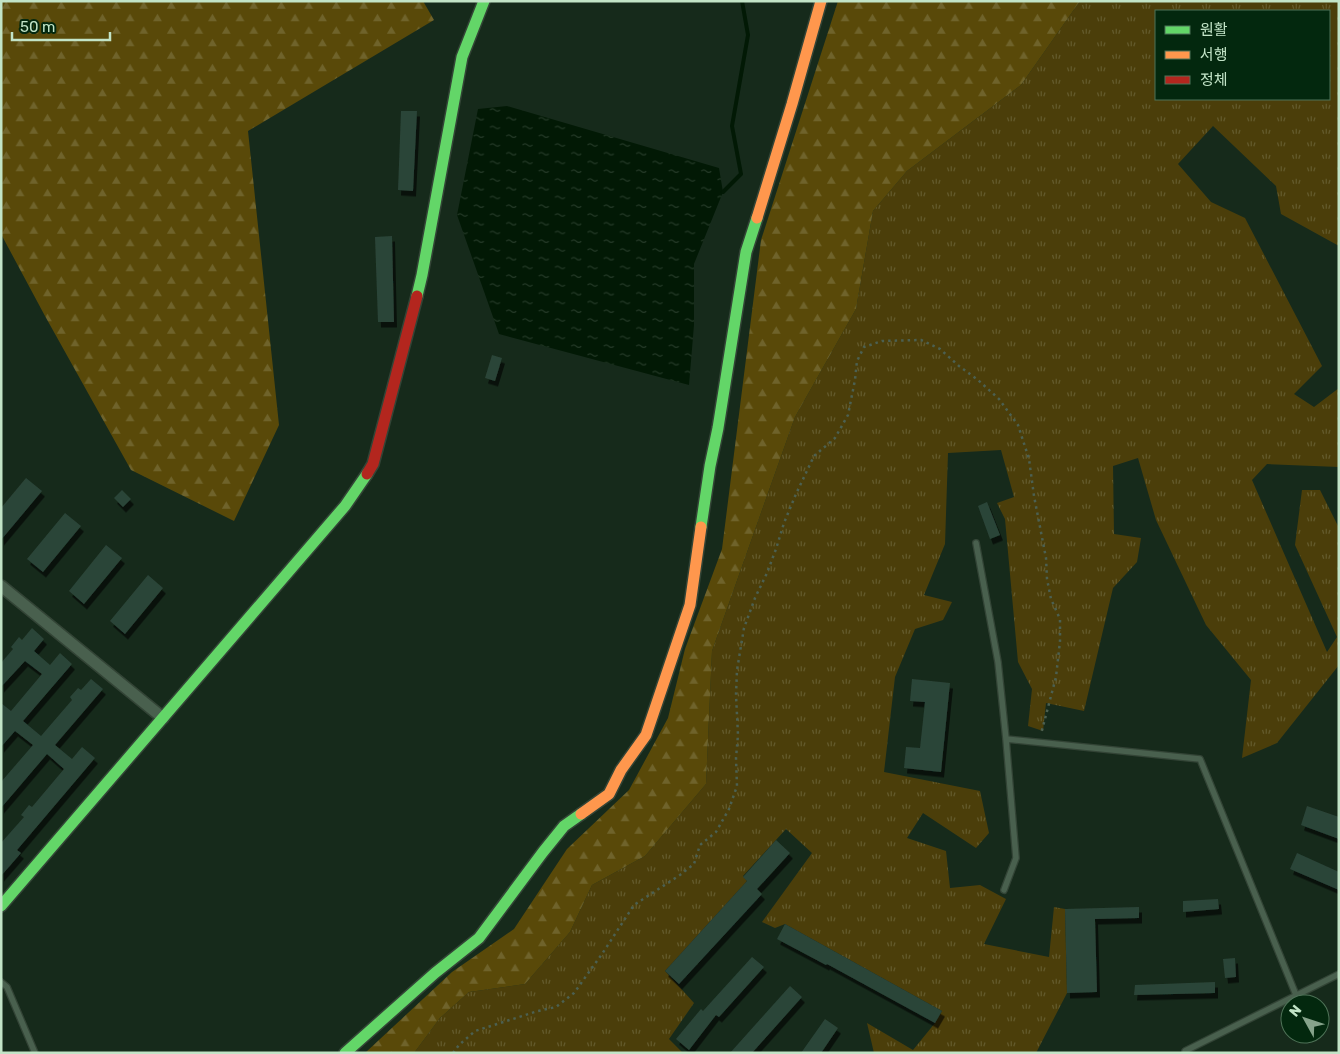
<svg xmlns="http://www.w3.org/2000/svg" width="1340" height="1054" font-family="Rubik,'Noto Sans KR',sans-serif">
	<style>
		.grass { fill: url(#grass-tufts); fill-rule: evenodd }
		.forest { fill: url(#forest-firs) }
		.water { fill: url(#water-ripples) }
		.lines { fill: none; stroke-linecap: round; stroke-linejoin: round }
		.stream { stroke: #021905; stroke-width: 4 }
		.building { fill: #2b4438; filter: url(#shadow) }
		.lane-casing { stroke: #334436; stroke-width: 8 }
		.street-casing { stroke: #334436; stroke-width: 14 }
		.fast-casing { stroke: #334436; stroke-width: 14 }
		.slow-casing { stroke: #334436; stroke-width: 14 }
		.jam-casing { stroke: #334436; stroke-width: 14 }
		.path { stroke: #4c6051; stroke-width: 2.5; stroke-dasharray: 2.5 4; stroke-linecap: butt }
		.lane { stroke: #49604e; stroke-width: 5.5 }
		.street { stroke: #49604e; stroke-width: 11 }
		.fast { stroke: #63d668; stroke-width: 11 }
		.slow { stroke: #ff974d; stroke-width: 11 }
		.jam { stroke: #b3261e; stroke-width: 11 }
	</style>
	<defs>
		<pattern id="grass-tufts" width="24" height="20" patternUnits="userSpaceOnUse" patternTransform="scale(1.25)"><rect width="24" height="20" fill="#4b3e0a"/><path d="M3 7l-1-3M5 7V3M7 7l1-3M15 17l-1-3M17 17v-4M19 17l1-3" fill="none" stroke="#635a2c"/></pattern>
		<pattern id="forest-firs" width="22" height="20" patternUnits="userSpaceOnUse" patternTransform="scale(1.25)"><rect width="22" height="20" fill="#594909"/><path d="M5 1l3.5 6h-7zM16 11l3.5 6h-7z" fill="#6f632b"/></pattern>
		<pattern id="water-ripples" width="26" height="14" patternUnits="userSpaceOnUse" patternTransform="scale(1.25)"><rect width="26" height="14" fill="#021905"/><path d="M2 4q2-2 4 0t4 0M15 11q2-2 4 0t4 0" fill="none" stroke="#253a28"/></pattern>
		<filter id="shadow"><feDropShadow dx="3" dy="5.5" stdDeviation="0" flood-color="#0009"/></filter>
	</defs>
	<rect width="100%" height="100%" fill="#162a1b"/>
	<path class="grass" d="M 1080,1 L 1339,1 L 1339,246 L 1281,214 L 1276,186 L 1213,126 L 1178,164 L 1211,202 L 1245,218 L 1322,366 L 1294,394 L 1314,407 L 1339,388 L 1339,467 L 1267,464 L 1252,480 L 1327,652 L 1337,637 L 1295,545 L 1302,490 L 1320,490 L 1339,528 L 1339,665 L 1277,743 L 1242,758 L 1251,680 L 1206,625 L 1156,520 L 1138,458 L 1113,466 L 1114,534 L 1141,538 L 1137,562 L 1113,588 L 1084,711 L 1046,703 L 1043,731 L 1028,726 L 1032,689 L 1018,662 L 1005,519 L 997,503 L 1014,497 L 1001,450 L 948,453 L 945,544 L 924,595 L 952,602 L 943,620 L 915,629 L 895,677 L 884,772 L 980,791 L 989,833 L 976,848 L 923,813 L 907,838 L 946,851 L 950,888 L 980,885 L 1006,899 L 984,944 L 1049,957 L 1054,907 L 1065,909 L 1067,993 L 1036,1053 L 874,1053 L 867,1023 L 913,1050 L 935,1023 L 942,1011 L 785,924 L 775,928 L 762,922 L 812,853 L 786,829 L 743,876 L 747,881 L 665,971 L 694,1003 L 669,1039 L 683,1053 L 414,1053 L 440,1018 L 469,992 L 525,984 L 570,932 L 592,885 L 645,856 L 706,784 L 712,651 L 795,417 L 856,309 L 873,211 L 907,171 L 1021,85 ZM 1156,11 L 1329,11 L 1329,99 L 1156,99 Z"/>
	<path class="forest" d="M 1,1 L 423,1 L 434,20 L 248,131 L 279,425 L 234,521 L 131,470 L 45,316 L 1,234 Z
		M 838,1 L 1080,1 L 1021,85 L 907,171 L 873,211 L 856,309 L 795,417 L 712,651 L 706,784 L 645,856 L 592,885 L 570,932 L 525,984 L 469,992 L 440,1018 L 414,1053 L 365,1053 L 452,972 L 514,929 L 567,849 L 629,790 L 668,718 L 685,649 L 722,549 L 761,240 Z"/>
	<path class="water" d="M 507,106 L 719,168 L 723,192 L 694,264 L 694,325 L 689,385 L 499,334 L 457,215 L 478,109 Z"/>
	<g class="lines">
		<path class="stream" d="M 723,192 L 741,174 L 732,126 L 748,35 L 742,1"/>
	</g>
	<path class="building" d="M 401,111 L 417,111 L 413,191 L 398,190 Z
		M 392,236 L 394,322 L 378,322 L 375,237 Z
		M 492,355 L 502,358 L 495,381 L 485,378 Z
		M 26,478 L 42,491 L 1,540 L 1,508 Z
		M 122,490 L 131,499 L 123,507 L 114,498 Z
		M 987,502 L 1000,535 L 990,539 L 978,506 Z
		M 65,513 L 81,526 L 43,572 L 27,559 Z
		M 106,545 L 122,558 L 84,604 L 69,591 Z
		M 148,575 L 163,588 L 125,634 L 110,621 Z
		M 32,628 L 44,639 L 34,651 L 50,665 L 60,653 L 72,664 L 23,721 L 41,736 L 72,700 L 70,697 L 78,688 L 81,690 L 91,679 L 103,689 L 55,745 L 72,759 L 82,747 L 95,758 L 17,850 L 21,853 L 1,876 L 1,843 L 24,817 L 21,815 L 29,805 L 32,807 L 64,769 L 47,754 L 1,808 L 1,782 L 33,745 L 15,731 L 1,747 L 1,703 L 11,711 L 42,674 L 25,661 L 1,687 L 1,663 L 13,649 L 11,647 L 19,637 L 22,640 Z
		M 912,679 L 950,683 L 941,772 L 904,768 L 906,747 L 920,748 L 925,702 L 910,701 Z
		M 1307,806 L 1339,817 L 1339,839 L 1301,825 Z
		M 776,840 L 790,853 L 757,889 L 762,894 L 679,984 L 665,971 L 747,881 L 743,877 Z
		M 1297,853 L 1339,872 L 1339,890 L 1290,869 Z
		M 1218,899 L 1219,909 L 1183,912 L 1183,901 Z
		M 1139,907 L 1139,918 L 1095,919 L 1097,992 L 1067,993 L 1065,909 Z
		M 785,924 L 942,1011 L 935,1023 L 827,964 L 826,965 L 777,939 Z
		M 752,957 L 764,967 L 719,1017 L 716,1015 L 689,1050 L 676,1039 L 701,1009 L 703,1011 Z
		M 1235,958 L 1236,977 L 1225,978 L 1223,959 Z
		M 1215,982 L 1215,993 L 1134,995 L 1135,985 Z
		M 790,986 L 802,997 L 752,1053 L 730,1053 Z
		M 825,1019 L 838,1028 L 821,1053 L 801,1053 Z"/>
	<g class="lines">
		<defs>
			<path id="lane" d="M 976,543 L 998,662 L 1006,739 L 1016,858 L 1004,890
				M 1006,739 L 1200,759 L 1296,995
				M 1,982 L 7,987 L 35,1053
				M 1185,1053 L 1185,1051 L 1339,974"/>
			<path id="street" d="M 1,586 L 163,718"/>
			<path id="fast" d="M 417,296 L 422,275 L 462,57 L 484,1
				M 701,527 L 710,466 L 718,428 L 746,252 L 757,218
				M 1,906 L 345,506 L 367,474
				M 345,1053 L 435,973 L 479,938 L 543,852 L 564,826 L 581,814"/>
			<path id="slow" d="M 757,218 L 792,104 L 821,1
				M 581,814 L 609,794 L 621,770 L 646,735 L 690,605 L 701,527"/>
			<path id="jam" d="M 367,474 L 373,464 L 417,296"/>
		</defs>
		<use href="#lane" class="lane-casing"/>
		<use href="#street" class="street-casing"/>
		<use href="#fast" class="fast-casing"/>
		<use href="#slow" class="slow-casing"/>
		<use href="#jam" class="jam-casing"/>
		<path class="path" d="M 453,1053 L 459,1045 L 475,1031 L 538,1011 L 556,1007 L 574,993 L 602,954 L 634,905 L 680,875 L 694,864 L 700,845 L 716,832 L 729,809 L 737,786 L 736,758 L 738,735 L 736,695 L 737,670 L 744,628 L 755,598 L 767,573 L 776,549 L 784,523 L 796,494 L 814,456 L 835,438 L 848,415 L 855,380 L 857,361 L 864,347 L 882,341 L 921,340 L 940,349 L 959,366 L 978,380 L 999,399 L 1018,425 L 1029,459 L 1034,496 L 1046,558 L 1047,579 L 1051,599 L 1060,619 L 1060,641 L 1056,677 L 1041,734"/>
		<use href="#lane" class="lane"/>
		<use href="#street" class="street"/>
		<use href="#fast" class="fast"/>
		<use href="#slow" class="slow"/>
		<use href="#jam" class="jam"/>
	</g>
	<rect width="1340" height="1054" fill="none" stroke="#c2e4c7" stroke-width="5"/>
	<rect x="1155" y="10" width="175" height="90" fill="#03280e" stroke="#4f7358"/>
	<rect x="1165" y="26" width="25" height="8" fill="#63d668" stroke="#4f7358"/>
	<text x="1200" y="35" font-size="15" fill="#c2e4c7">원활</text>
	<rect x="1165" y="51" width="25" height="8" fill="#ff974d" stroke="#4f7358"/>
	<text x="1200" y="60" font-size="15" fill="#c2e4c7">서행</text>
	<rect x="1165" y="76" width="25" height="8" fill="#b3261e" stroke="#4f7358"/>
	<text x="1200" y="85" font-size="15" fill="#c2e4c7">정체</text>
	<g transform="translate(1305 1019) rotate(310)"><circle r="24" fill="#03280e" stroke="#4f7358"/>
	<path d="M0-4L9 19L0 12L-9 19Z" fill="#86a38b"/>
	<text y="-8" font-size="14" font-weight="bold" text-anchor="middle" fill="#c2e4c7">N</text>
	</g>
	<path d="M12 32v8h98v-8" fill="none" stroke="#c2e4c7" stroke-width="2.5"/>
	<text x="20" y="32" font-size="15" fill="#c2e4c7" stroke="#03280e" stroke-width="4" paint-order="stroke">50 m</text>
</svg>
